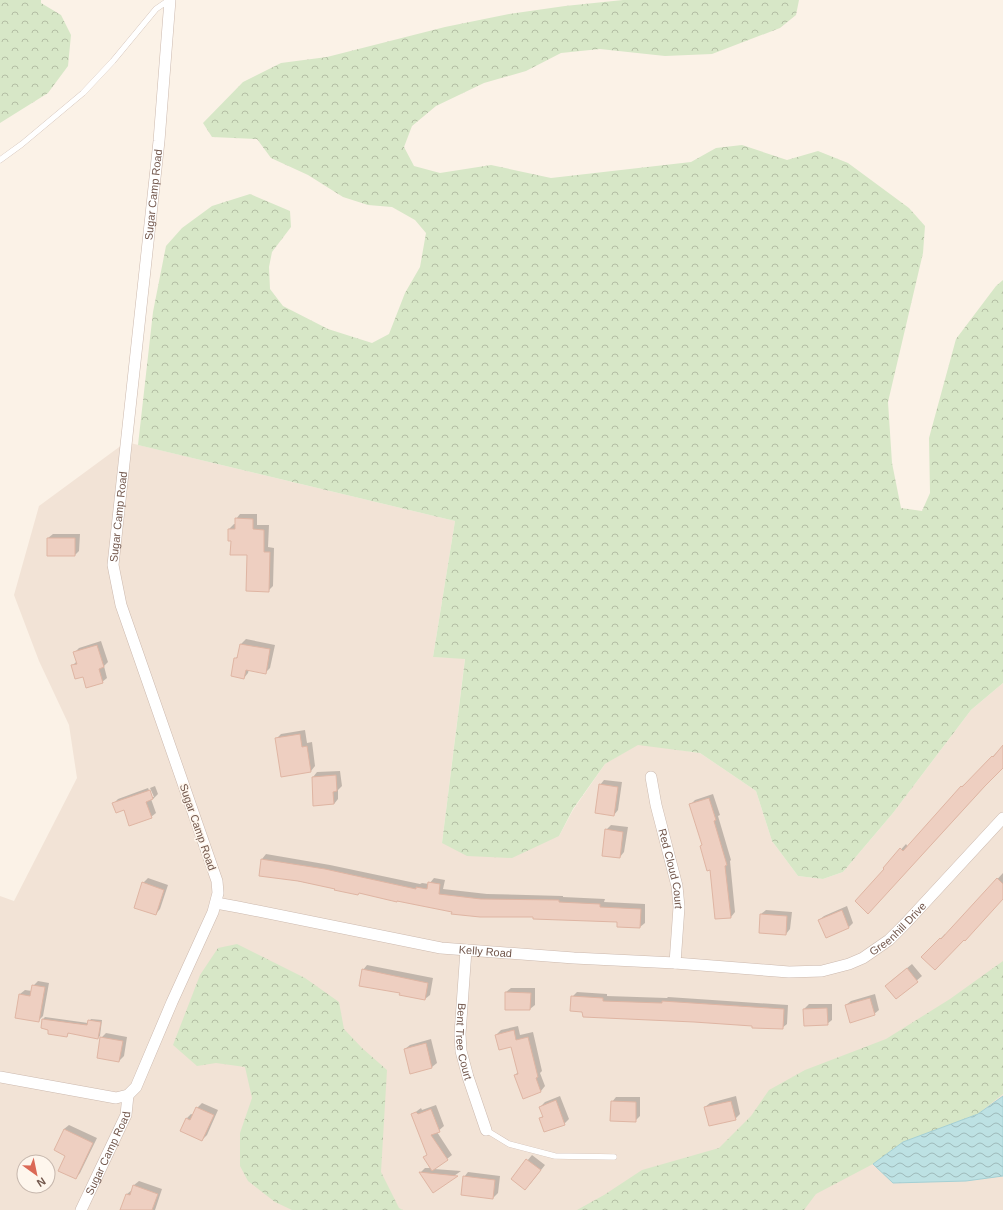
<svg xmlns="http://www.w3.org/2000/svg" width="1003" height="1210" font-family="Arial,sans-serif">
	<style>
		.residential { fill: #f2e3d6; fill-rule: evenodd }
		.forest { fill: url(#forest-crowns) }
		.water { fill: url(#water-waves); stroke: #a4d0d4 }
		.shadow { fill: #0003 }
		.building { fill: #eecfc1; stroke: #dfb5a3 }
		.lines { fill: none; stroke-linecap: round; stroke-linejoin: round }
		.lane-casing { stroke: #ccb9ae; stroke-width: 6 }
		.street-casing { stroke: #ccb9ae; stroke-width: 12 }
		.lane { stroke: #fff; stroke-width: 5.5 }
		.street { stroke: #fff; stroke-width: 11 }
		.labels { text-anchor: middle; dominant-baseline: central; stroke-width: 3; stroke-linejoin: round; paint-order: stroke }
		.street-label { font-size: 11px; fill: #73584d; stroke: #fef6ed }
	</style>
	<defs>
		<pattern id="forest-crowns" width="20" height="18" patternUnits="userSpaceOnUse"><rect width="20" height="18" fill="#d7e7c7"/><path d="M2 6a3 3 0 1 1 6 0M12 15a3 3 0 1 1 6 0" fill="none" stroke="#b3bea4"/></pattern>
		<pattern id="water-waves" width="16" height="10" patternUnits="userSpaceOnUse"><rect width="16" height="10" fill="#bde1e3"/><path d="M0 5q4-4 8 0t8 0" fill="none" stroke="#9eb9ba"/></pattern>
	</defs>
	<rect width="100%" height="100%" fill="#fbf2e7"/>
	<path class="residential" d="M 126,442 L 455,521 L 433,657 L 465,658 L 442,843 L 559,836 L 573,810 L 605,764 L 638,744 L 700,753 L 756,791 L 772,841 L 798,876 L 823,879 L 843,872 L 893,813 L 971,710 L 1003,683 L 1003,1210 L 0,1210 L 0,896 L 14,901 L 77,778 L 69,725 L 39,661 L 14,595 L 39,506 ZM 24,1162 L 48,1162 L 48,1186 L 24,1186 Z"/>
	<path class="forest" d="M 0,0 L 41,0 L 41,3 L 61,15 L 71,35 L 68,66 L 48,93 L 0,123 Z
		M 623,0 L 799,0 L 796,15 L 780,28 L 712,54 L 665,56 L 600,49 L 561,53 L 526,71 L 484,83 L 436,106 L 412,126 L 404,147 L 414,166 L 440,173 L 491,165 L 551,178 L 691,162 L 716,148 L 742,145 L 787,160 L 818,151 L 848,163 L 909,208 L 925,226 L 923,253 L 888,402 L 892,463 L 901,508 L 922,511 L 930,493 L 929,438 L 956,339 L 996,286 L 1003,280 L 1003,683 L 971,710 L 893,813 L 843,872 L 823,879 L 798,876 L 772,841 L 756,791 L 700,753 L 638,745 L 605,764 L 573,809 L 559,836 L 512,858 L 467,856 L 442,843 L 465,659 L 433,657 L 455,521 L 138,445 L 153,312 L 166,246 L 182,228 L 212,206 L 250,194 L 290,211 L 291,227 L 272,252 L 269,267 L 270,289 L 283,306 L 328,329 L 372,343 L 389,334 L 405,293 L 420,267 L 426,233 L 415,220 L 392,207 L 368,205 L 343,197 L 308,175 L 271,158 L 257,139 L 212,137 L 203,123 L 243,82 L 281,63 L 327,57 L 445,27 L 509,14 L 565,6 Z
		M 237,944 L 305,978 L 339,1002 L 344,1029 L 362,1048 L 387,1070 L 381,1172 L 399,1208 L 403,1210 L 292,1210 L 275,1202 L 248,1181 L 240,1166 L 240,1133 L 252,1098 L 245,1067 L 216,1063 L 197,1066 L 173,1045 L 200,975 L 218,948 Z
		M 1003,961 L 1003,1094 L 978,1114 L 903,1142 L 873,1164 L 816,1194 L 804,1210 L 577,1210 L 604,1195 L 642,1170 L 719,1148 L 751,1116 L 769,1090 L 805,1070 L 886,1039 L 950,999 Z"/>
	<path class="water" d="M 1003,1096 L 1003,1176 L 966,1181 L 893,1183 L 873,1164 L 903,1142 L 978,1114 Z"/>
	<path class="shadow" d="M 240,514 L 257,514 L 257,525 L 269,525 L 268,547 L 274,548 L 273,586 L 268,591 L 248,554 L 232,540 L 229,540 L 229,529 L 234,524 L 236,524 L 236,519 Z
		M 53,534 L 80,534 L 79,551 L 75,555 L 48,538 Z
		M 246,639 L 275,645 L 270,668 L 265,673 L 249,669 L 248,673 L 244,678 L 235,659 L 239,655 L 241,644 Z
		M 101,641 L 108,662 L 104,666 L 107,678 L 102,682 L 72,666 L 77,661 L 75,652 L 79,648 Z
		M 305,730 L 307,743 L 312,742 L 315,766 L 311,771 L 276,739 L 281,734 Z
		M 1003,746 L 1003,766 L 929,847 L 924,852 L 885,869 L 884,868 L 906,844 L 908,847 L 961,787 L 966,783 L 967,783 Z
		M 340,771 L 342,786 L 338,790 L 338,799 L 334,804 L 314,805 L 313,777 L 317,772 Z
		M 604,780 L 622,782 L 618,810 L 614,815 L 600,785 Z
		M 155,786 L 158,794 L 153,799 L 151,799 L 156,813 L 151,817 L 125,809 L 114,803 L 118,799 L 148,788 L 152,797 L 154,797 L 150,788 Z
		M 713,794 L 720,815 L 718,816 L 731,860 L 730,861 L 735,912 L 731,917 L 711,869 L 691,804 L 695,800 Z
		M 611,825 L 628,827 L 624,852 L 620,857 L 606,830 Z
		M 266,854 L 330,865 L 420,884 L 422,883 L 429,884 L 434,878 L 445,880 L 443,889 L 487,894 L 563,896 L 563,897 L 605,899 L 604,902 L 645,904 L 645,923 L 640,927 L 618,921 L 453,911 L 287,879 L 262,859 Z
		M 1003,873 L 1003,898 L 923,957 L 945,934 L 946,935 Z
		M 148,878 L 168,885 L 160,909 L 156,914 L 143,883 Z
		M 847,906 L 853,923 L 849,927 L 819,920 L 824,916 Z
		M 766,910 L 792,912 L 790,929 L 786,934 L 761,914 Z
		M 912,964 L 922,976 L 896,998 L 891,981 Z
		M 367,965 L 433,978 L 430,995 L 425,999 L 401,992 L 363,970 Z
		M 38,981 L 49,983 L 43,1016 L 38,1021 L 20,994 L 25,990 L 32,991 L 33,986 Z
		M 511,988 L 535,988 L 535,1005 L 530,1009 L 506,992 Z
		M 577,992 L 607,994 L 607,996 L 667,998 L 668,997 L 788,1005 L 787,1024 L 782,1028 L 572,997 Z
		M 875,994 L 879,1010 L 874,1014 L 846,1005 L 851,1001 Z
		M 809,1004 L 832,1004 L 832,1020 L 827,1024 L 805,1025 L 804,1009 Z
		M 45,1017 L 88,1023 L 91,1019 L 102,1020 L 100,1036 L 98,1038 L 69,1032 L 67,1036 L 49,1029 L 43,1019 Z
		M 518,1026 L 520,1035 L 533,1032 L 542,1071 L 540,1073 L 545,1086 L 541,1091 L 515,1075 L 518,1072 L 512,1046 L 496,1035 L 501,1030 Z
		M 106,1033 L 127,1037 L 124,1056 L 119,1061 L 101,1038 Z
		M 431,1039 L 437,1063 L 432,1067 L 411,1072 L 405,1049 L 410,1045 Z
		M 560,1096 L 569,1119 L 564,1124 L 540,1118 L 543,1116 L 540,1107 L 545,1102 Z
		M 736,1096 L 740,1114 L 735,1119 L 705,1107 L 710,1103 Z
		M 616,1097 L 640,1097 L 640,1116 L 635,1121 L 612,1102 Z
		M 202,1103 L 218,1110 L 207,1135 L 202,1140 L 186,1119 L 191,1114 L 194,1115 L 197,1108 Z
		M 436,1105 L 444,1126 L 437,1132 L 452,1155 L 434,1169 L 461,1171 L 433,1191 L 421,1172 L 425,1168 L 431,1168 L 424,1158 L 428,1154 L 413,1114 L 421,1108 L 422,1110 Z
		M 69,1125 L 97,1138 L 80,1173 L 76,1178 L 66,1155 L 64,1129 Z
		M 532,1155 L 545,1165 L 530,1184 L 512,1179 Z
		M 468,1172 L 500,1176 L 498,1193 L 493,1198 L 464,1177 Z
		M 139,1181 L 162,1189 L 155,1210 L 121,1210 L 127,1194 L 132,1190 L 134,1185 Z"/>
	<path class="building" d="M 235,518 L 253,519 L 253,529 L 264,530 L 264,552 L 270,552 L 269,592 L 246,591 L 247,555 L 230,555 L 231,541 L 228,541 L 228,529 L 235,529 Z
		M 47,538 L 75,538 L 75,556 L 47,556 Z
		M 240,644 L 270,649 L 266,674 L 246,670 L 244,679 L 231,676 L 234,658 L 237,658 Z
		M 97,645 L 104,667 L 99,669 L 103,683 L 86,688 L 83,677 L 75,679 L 71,665 L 77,664 L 73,652 Z
		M 300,734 L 302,747 L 307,746 L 311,772 L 281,777 L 275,738 Z
		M 1003,745 L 1003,768 L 985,786 L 868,914 L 855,901 L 884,869 L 883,868 L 900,848 L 903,851 L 961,786 L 962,787 L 992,756 L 993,757 Z
		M 336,775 L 337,791 L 333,792 L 334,804 L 313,806 L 312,777 Z
		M 599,784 L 618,787 L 614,816 L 595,813 Z
		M 150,790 L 153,799 L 146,802 L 152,818 L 129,826 L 124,810 L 116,813 L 112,803 Z
		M 709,798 L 716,820 L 714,821 L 727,865 L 725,866 L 731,918 L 715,919 L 710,870 L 707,871 L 700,846 L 702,845 L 689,804 Z
		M 605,829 L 623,832 L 620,858 L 602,856 Z
		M 261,859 L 325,869 L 416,889 L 416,887 L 427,889 L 428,882 L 440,884 L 439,894 L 481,899 L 559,900 L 559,902 L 600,904 L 600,907 L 641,909 L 640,928 L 617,927 L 617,922 L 533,919 L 533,917 L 480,917 L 451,914 L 452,912 L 397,901 L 397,902 L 359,893 L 358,895 L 334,890 L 335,889 L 298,881 L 259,876 Z
		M 997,878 L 1003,884 L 1003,899 L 965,941 L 964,940 L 935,970 L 921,957 L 940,938 L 941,939 Z
		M 142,882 L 164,890 L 156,915 L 134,908 Z
		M 842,910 L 849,928 L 826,938 L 818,920 Z
		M 760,914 L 787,916 L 786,935 L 759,933 Z
		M 907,968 L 918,982 L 896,999 L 885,986 Z
		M 362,969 L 428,983 L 425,1000 L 399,995 L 400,993 L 359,986 Z
		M 32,985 L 45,987 L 39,1022 L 15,1018 L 19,994 L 30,996 Z
		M 505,992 L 531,993 L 530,1010 L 505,1010 Z
		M 571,996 L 603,998 L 603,1001 L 662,1003 L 662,1001 L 784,1009 L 783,1029 L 752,1028 L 752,1026 L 694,1022 L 583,1017 L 582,1012 L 570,1011 Z
		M 870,998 L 875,1015 L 850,1023 L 845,1005 Z
		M 827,1008 L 828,1025 L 804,1026 L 803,1009 Z
		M 42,1019 L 87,1025 L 88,1020 L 101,1022 L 98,1039 L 68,1033 L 67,1037 L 48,1034 L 48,1030 L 41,1028 Z
		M 514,1030 L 516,1040 L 528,1037 L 538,1077 L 536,1078 L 541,1092 L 523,1099 L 514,1075 L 518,1074 L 511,1047 L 499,1050 L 495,1035 Z
		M 100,1037 L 123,1041 L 119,1062 L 97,1058 Z
		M 426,1043 L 432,1068 L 410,1074 L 404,1049 Z
		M 556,1100 L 565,1125 L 544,1132 L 539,1118 L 543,1117 L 539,1107 Z
		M 611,1101 L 636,1102 L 636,1122 L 610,1121 Z
		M 731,1101 L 736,1120 L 709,1126 L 704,1107 Z
		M 196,1107 L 214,1115 L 202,1141 L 180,1131 L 186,1118 L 190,1120 Z
		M 431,1109 L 440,1132 L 431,1135 L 448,1160 L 432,1171 L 423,1157 L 427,1155 L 411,1114 L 416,1112 L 418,1114 Z
		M 64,1129 L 93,1143 L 76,1179 L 58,1171 L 65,1156 L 54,1150 Z
		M 526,1159 L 541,1170 L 525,1190 L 511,1179 Z
		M 419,1172 L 458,1176 L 433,1193 Z
		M 463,1176 L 495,1180 L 493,1199 L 461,1195 Z
		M 133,1185 L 158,1194 L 152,1210 L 120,1210 L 126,1194 L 130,1195 Z"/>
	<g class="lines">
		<defs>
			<path id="lane" d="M 0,160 L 22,144 L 83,93 L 113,61 L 156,9 L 169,0
				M 486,1130 L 509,1144 L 555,1156 L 614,1157"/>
			<g id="street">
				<path id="s1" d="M 651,777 L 656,805 L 677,886 L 679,907 L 675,963"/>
				<path id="s2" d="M 216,903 L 238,907 L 441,948 L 574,958 L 675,963 L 789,972 L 822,971 L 849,964 L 863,958 L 889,940 L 906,923 L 1003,818"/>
				<path id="s3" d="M 466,950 L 460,1034 L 461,1051 L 468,1077 L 486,1130"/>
				<path id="s4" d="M 0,1077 L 116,1098 L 128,1095 L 136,1087 L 172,1002 L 213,912 L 218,893 L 217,881 L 121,605 L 113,565 L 159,141 L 170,0"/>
				<path id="s5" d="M 81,1210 L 126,1115 L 128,1095"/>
			</g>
		</defs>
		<use href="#lane" class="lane-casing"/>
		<use href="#street" class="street-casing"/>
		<use href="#lane" class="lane"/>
		<use href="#street" class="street"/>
	</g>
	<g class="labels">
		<g class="street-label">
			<text stroke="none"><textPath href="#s4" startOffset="1070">Sugar Camp Road</textPath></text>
			<text stroke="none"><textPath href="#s4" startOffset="746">Sugar Camp Road</textPath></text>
			<text transform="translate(198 827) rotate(71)">Sugar Camp Road</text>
			<text stroke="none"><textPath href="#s1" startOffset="94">Red Cloud Court</textPath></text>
			<text stroke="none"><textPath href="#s2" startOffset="700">Greenhill Drive</textPath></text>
			<text stroke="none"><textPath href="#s2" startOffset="274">Kelly Road</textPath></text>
			<text stroke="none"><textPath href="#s3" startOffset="92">Bent Tree Court</textPath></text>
			<text stroke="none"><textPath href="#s5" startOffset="63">Sugar Camp Road</textPath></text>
		</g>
	</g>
	<g transform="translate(36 1174) rotate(147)"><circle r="19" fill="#fef6ed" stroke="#c6b7ad"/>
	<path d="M0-3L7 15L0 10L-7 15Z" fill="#db6956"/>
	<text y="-6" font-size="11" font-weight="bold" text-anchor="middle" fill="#73584d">N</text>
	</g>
</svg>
